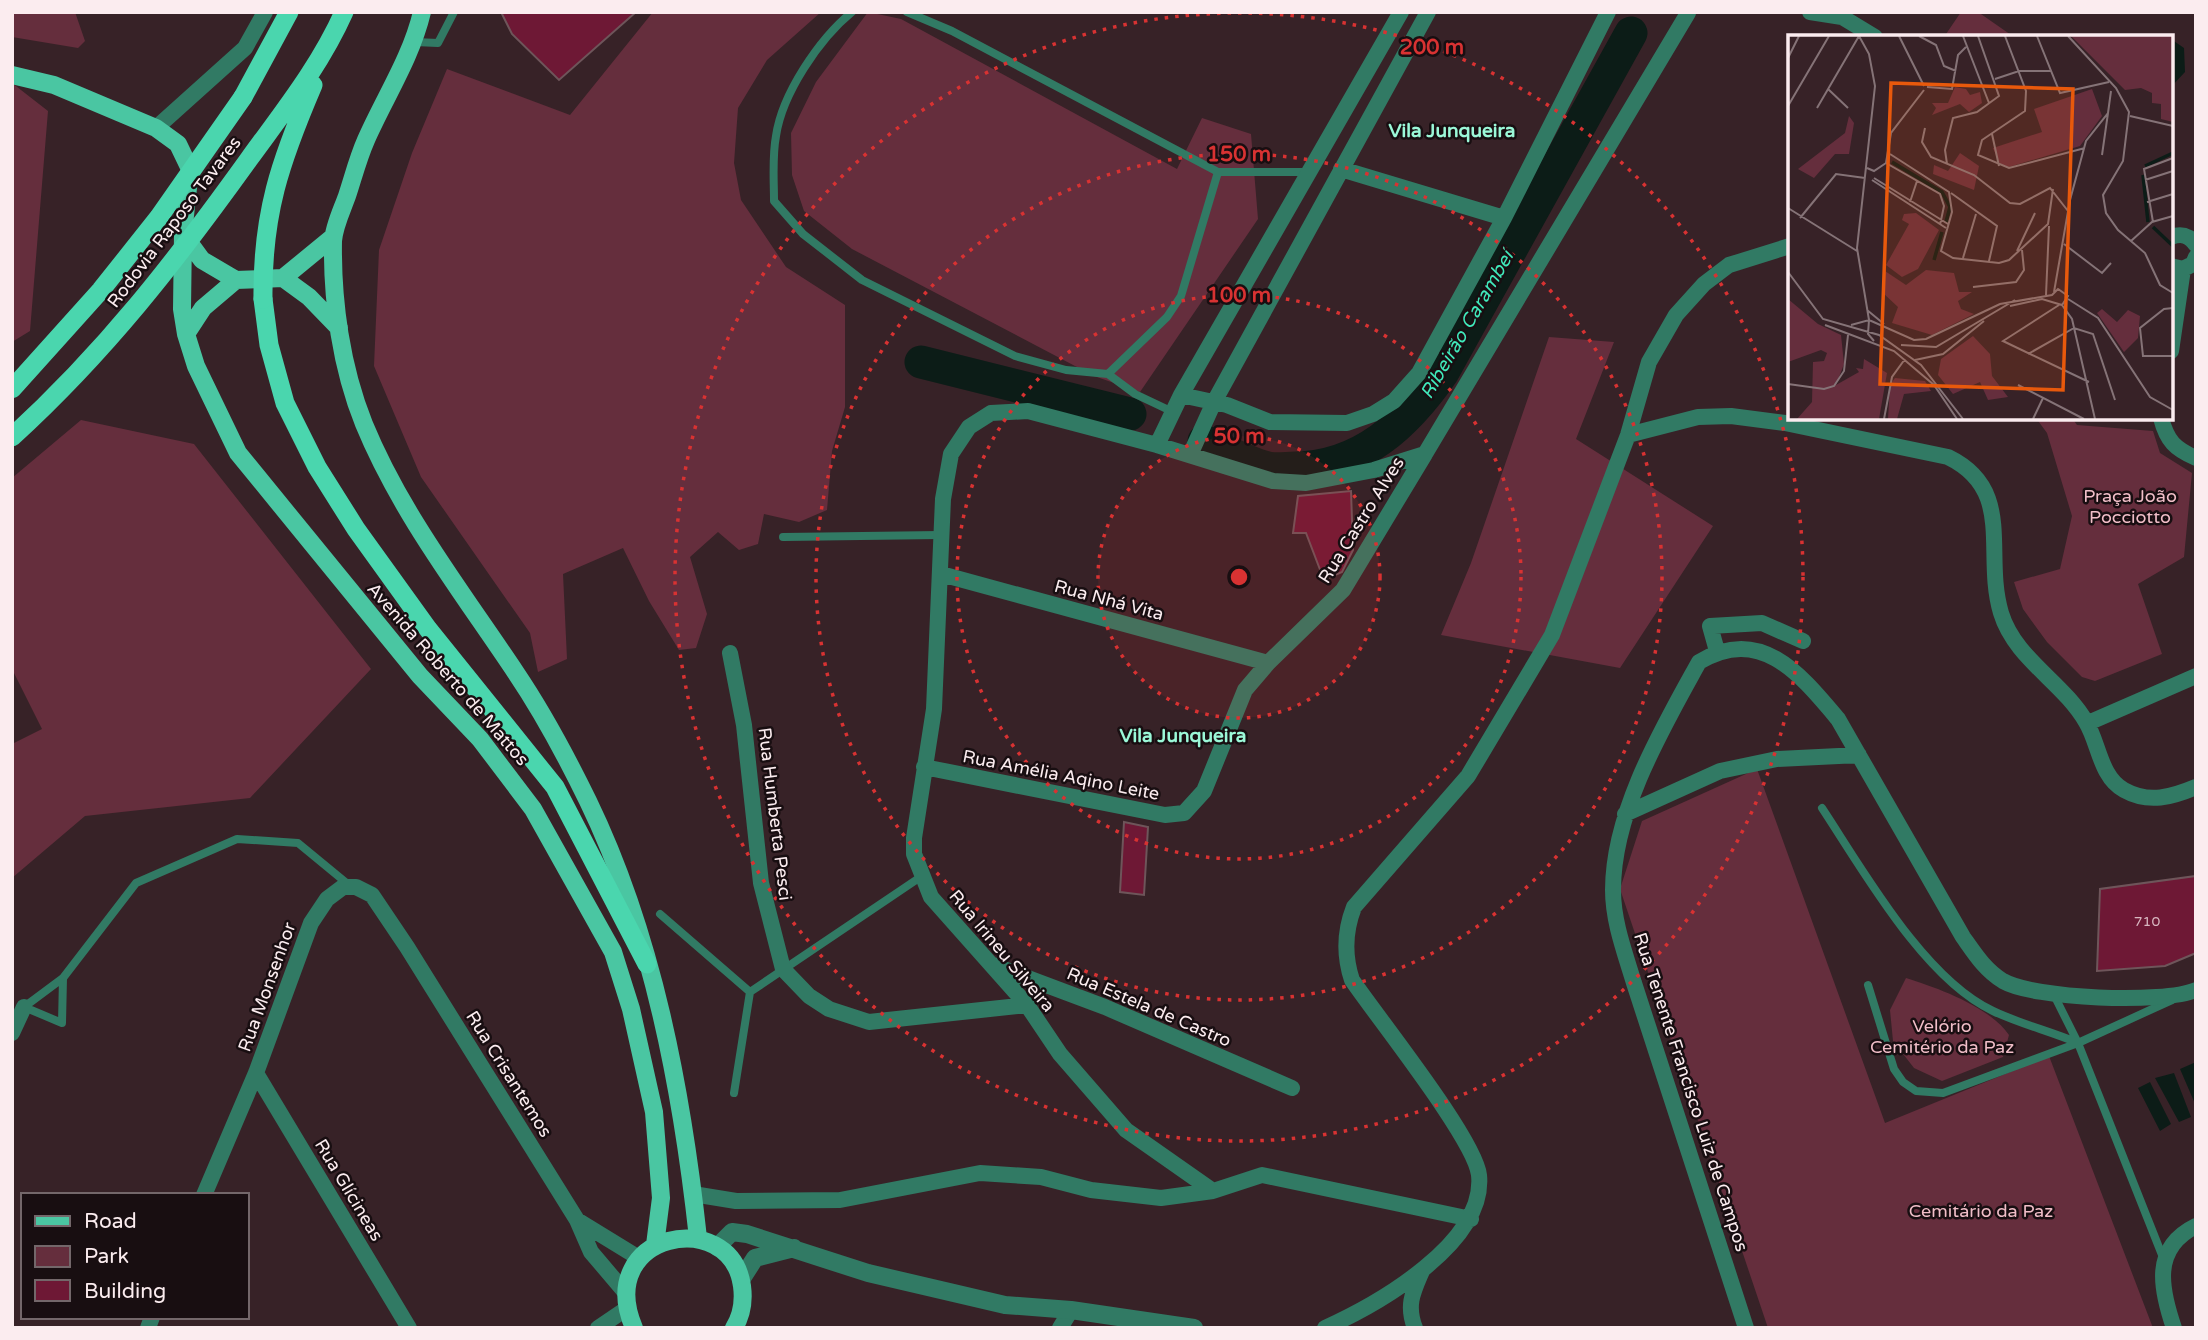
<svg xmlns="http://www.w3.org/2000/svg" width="2208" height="1340" font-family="'Varela Round',sans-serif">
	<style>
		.green { fill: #652e3d }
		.water { fill: #0c1c17 }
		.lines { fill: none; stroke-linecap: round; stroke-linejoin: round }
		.river { stroke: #0c1c17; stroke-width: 33 }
		.building { fill: #6e1835; stroke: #6e555a; stroke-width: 2 }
		.service { stroke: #317a64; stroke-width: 8 }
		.minor { stroke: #317a64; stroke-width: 16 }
		.tertiary { stroke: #317a64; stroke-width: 18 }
		.primary { stroke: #4ac6a2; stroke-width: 18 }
		.trunk { stroke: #4ad6ae; stroke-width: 19 }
		.trunk-bridge { stroke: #4ad6ae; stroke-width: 19 }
		.ring { fill: none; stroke: #d83232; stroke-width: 3.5; stroke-dasharray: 3.5 7 }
		.labels { text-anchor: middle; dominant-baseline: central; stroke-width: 5; stroke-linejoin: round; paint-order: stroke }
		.number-label { font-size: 14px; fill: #d8b7c0 }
		.street-label { font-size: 18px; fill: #fbecef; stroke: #180e11 }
		.park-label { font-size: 18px; fill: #f1bec8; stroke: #180e11 }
		.neighbourhood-label { font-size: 19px; font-weight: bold; fill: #9bf8d8; stroke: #180e11 }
		.water-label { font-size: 19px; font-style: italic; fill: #40e9bb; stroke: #180e11 }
		.inset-river { fill: none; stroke: #0c1c17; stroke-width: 3.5 }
		.inset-road { fill: none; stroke: #857377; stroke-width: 2 }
		.view { fill: #e8590c; fill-opacity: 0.15; stroke: #e8590c; stroke-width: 3.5 }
		.inset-edge { fill: none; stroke: #fbecef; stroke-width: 3.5 }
		.centre { fill: #d83232; stroke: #180e11; stroke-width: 3.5 }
		.ring-label { font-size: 21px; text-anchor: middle; font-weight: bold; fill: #d83232; stroke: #180e11; stroke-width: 5; stroke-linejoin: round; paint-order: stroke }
	</style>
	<rect width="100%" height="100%" fill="#372227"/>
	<path class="green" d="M 12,12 L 75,12 L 85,41 L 78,48 L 12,37 Z
		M 653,12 L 821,12 L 767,60 L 738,108 L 734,163 L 741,200 L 786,267 L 845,305 L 845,407 L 832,451 L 827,510 L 799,522 L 764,514 L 758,544 L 739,550 L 718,532 L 690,557 L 707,614 L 696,648 L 679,650 L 649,601 L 623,548 L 563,574 L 567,659 L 538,672 L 530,633 L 421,477 L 374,366 L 379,250 L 412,153 L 447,69 L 570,115 Z
		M 868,12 L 901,19 L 1177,169 L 1202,118 L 1251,134 L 1258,219 L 1140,392 L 1094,376 L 852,249 L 804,211 L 792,175 L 791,133 L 816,82 Z
		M 1961,12 L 1978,12 L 2014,37 L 1944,37 Z
		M 12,83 L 48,111 L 30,331 L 12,342 Z
		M 1549,337 L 1614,342 L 1576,439 L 1713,526 L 1620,668 L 1441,635 L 1471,563 Z
		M 2036,418 L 2072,418 L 2077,425 L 2153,431 L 2160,453 L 2192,473 L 2184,557 L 2138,584 L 2162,654 L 2095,681 L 2082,677 L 2047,642 L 2023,609 L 2014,582 L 2060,569 L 2072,516 L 2047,433 Z
		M 81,420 L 194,444 L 371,669 L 250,798 L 85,816 L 12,878 L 12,744 L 42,729 L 12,669 L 12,478 Z
		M 1757,769 L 1885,1123 L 2049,1056 L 2153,1328 L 1768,1328 L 1620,889 L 1642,821 Z
		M 1906,978 C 1938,988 1990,1007 2009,1035 L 2003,1057 L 1942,1081 L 1914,1068 L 1893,1041 L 1890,1010 Z"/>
	<path class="water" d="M 2171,39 L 2184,48 L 2185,72 L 2171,87 Z
		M 2196,1062 L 2196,1106 L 2180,1069 Z
		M 2174,1073 L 2191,1117 L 2179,1122 L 2155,1078 Z
		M 2150,1082 L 2171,1124 L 2160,1131 L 2138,1088 Z"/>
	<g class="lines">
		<path class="river" d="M 921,362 L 1130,414
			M 1204,441 C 1224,450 1247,463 1268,468 C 1277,470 1287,468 1295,468 C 1362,467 1407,424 1443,372 L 1631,33"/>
	</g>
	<path class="building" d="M 501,12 L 636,12 L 559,80 L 512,34 Z
		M 1351,491 L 1353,550 L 1342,572 L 1324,580 L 1306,533 L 1293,533 L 1298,496 Z
		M 1124,822 L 1148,827 L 1144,895 L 1120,892 Z
		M 2196,876 L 2196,953 L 2165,966 L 2097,971 L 2100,889 Z"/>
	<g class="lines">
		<path class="service" d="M 852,12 C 819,39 782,94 776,136 C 772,157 774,180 774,201 L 803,234 L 862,280 L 1015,356 L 1066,370 L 1108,374 L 1135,394 L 1173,412
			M 907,12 L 952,31 L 1218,172 L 1310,172
			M 415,42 L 438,43 L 454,12
			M 1108,374 L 1167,317 L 1181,296 L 1218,172
			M 783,537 L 940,535
			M 1822,808 C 1863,870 1924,979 1993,1011 C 2020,1024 2050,1031 2078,1043 L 2172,1000
			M 660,914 L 750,992
			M 63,978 L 62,1023 L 24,1007 L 63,978 L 136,883 L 237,839 L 298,843 L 349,885
			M 1868,985 L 1894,1069 L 1903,1082 L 1916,1091 L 1943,1093 L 2078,1043
			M 750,992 L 922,876
			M 2054,995 L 2078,1043 L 2164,1260
			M 734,1093 L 750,992"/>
		<path class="minor" d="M 1810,12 L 1842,17 L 1875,37
			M 156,128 L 245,48 L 265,12
			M 1341,169 L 1504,218
			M 2171,237 C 2182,233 2189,235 2196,245
			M 2171,266 L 2183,269 L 2193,264 L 2196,257
			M 2171,351 L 2183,269
			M 1181,395 L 1227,405 L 1270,422 L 1347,423 L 1373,414 L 1394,401 L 1419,373 L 1504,218 L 1608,12
			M 2161,418 C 2167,441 2175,449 2196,458
			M 1628,435 L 1698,417 L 1731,416 L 1785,423 L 1948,457 C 2016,490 1983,553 2001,613 C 2015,659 2063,682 2086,722 C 2099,743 2100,777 2124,790 C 2149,804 2172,797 2196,787
			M 1157,445 L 1181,395 L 1401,12
			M 1190,455 L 1214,402 L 1428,12
			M 941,574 L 1268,663
			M 1717,651 L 1710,626 L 1762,623 L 1803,641
			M 730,653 L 744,725 L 761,883 L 783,969 L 809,996 L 829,1009 L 869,1022 L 1027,1005
			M 2088,723 L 2196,676
			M 924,767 L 1165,815 L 1184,813 L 1204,791 L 1245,690 L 1268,663 L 1343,590 L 1425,454
			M 1625,814 L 1720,771 L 1777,759 L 1859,755
			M 993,965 L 1105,1007 L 1292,1088
			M 12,1033 L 24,1007
			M 256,1073 L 409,1328
			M 693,1194 L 736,1201 L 840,1200 L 980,1173 L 1041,1177 L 1091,1190 L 1161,1198 L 1213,1191
			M 204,1195 L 256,1073 L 311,923 L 327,899 L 343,887 L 356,887 L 372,895 L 407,947 L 577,1220 L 591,1252 L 625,1292
			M 1471,1219 L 1262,1175 L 1213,1191 L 1126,1130 L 1060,1054 L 1027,1005 L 931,897 L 914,854 L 914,838 L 934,709 L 943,499 L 951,454 L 969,427 L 991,413 L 1028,411 L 1157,445 L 1273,481 L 1306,483 L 1374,470 L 1425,454 L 1688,13
			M 577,1220 L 639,1258
			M 148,1328 L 152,1317
			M 598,1328 L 626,1309
			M 1060,1328 L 1071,1310
			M 1325,1328 C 1378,1304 1486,1243 1479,1175 C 1475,1139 1377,1017 1352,980 C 1344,956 1345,930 1354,907 L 1468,776 L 1552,635 L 1628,435 L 1649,362 L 1676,315 L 1704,284 L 1729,265 L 1790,246
			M 1415,1328 C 1406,1305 1413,1292 1422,1271
			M 1746,1328 L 1634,983 C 1625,953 1613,922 1613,890 C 1613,812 1662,729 1699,662 C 1761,625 1800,674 1838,719 L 1963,937 C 1975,954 1985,970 2003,981 C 2034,999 2163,1004 2196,990
			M 2174,1328 C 2161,1290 2151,1248 2196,1226"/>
		<path class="tertiary" d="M 717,1247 L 732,1232 L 747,1234 L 868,1273 L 1005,1305 L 1071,1310 L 1194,1328
			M 741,1280 L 755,1258 L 794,1248"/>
		<path class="primary" d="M 422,12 C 411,58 385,97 366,140 C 358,158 353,178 347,196 C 342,210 334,226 333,241 C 332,301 341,367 364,424 C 401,514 462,592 516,673 C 543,713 567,758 588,801 C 653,935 682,1091 698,1238
			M 12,75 L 54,85 L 156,128 L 178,144 L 190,169 L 183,234 L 182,309 L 186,334 L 196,366 L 238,453 L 420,676 L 480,739 L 533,809 L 613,952 L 631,1009 L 654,1112 L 661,1198 L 655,1245
			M 183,234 L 202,260 L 236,280 L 283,278 L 333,237
			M 283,278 L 309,297 L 339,328
			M 186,334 L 203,308 L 236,280
			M 634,1328 C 593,1232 731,1206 742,1286 C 744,1301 742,1315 734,1328"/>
		<path class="trunk" d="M 243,97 L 289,12
			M 263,299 L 269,345 L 285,403 L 317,467 L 356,529 L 428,629 L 555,787 L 647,964"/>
		<path class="trunk-bridge" d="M 263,299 C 262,214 280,162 313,85
			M 12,389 L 101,290 L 159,217 L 243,97
			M 12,437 C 106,351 175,262 249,159 C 283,112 320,66 344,12"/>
	</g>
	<circle cx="1239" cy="577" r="141" fill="#d83232" fill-opacity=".12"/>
	<g class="ring">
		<circle cx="1239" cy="577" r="141"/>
		<circle cx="1239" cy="577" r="282"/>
		<circle cx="1239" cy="577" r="423"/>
		<circle cx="1239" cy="577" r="564"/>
	</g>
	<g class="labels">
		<g class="number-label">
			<text x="2147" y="921">710</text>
		</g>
		<g class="street-label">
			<text transform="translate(174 222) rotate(-53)">Rodovia Raposo Tavares</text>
			<text transform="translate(1361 520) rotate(-58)">Rua Castro Alves</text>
			<text transform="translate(1109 600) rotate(15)">Rua Nhá Vita</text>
			<text transform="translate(448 674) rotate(49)">Avenida Roberto de Mattos</text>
			<text transform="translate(1061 775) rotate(11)">Rua Amélia Aqino Leite</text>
			<text transform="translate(775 814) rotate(83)">Rua Humberta Pesci</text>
			<text transform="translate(1002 951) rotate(50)">Rua Irineu Silveira</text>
			<text transform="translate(267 987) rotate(-70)">Rua Monsenhor</text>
			<text transform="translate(1149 1007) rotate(23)">Rua Estela de Castro</text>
			<text transform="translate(509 1074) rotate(58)">Rua Crisantemos</text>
			<text transform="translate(1691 1092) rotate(72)">Rua Tenente Francisco Luiz de Campos</text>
			<text transform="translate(349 1190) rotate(59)">Rua Glícineas</text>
		</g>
		<g class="park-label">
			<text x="2130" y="496">Praça João<tspan x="2130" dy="21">Pocciotto</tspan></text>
			<text x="1942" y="1026">Velório<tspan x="1942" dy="21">Cemitério da Paz</tspan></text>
			<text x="1981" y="1211">Cemitário da Paz</text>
		</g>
		<g class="neighbourhood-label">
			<text x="1452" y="131">Vila Junqueira</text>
			<text x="1183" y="736">Vila Junqueira</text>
		</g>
		<g class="water-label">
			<text transform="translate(1467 325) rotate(-60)">Ribeirão Carambeí</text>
		</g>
	</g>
	<g transform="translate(1788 35)">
		<rect width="385" height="385" fill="#372227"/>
		<path d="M 283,1 L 385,1 L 385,87 L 373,84 L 373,69 L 364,68 L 364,58 L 353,53 L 337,55 ZM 167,52 L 178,54 L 182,60 L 192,57 L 194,68 L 181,77 L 172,69 L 144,80 L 148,73 L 144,68 L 160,68 ZM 304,54 L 314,81 L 292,111 L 221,132 L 212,129 L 205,113 L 254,97 L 246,74 ZM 61,81 L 66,88 L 61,119 L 47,119 L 26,143 L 10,134 L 57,98 ZM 172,118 L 191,131 L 186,155 L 145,139 L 146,130 L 160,136 ZM 128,178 L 151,195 L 130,234 L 114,242 L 98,230 L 121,189 L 114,185 L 116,179 ZM 138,235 L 166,238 L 171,257 L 184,257 L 170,266 L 173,274 L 186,279 L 144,300 L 104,288 L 110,272 L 95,258 L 97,236 L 118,250 ZM 0,264 L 30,289 L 53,300 L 56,329 L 48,350 L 71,337 L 68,333 L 75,334 L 76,324 L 99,338 L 91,384 L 9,384 L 24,367 L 25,327 L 36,326 L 39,318 L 33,315 L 0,327 ZM 314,274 L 329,287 L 340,275 L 352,281 L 350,303 L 336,317 L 309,278 ZM 185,301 L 202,319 L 204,341 L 220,362 L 200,365 L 192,347 L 165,359 L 150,340 L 153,324 ZM 107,343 L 137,346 L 143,356 L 116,359 L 109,384 L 100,384 L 102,350 Z" fill="#652e3d"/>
		<path class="inset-river" d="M 104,127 L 154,157 L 162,172 L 158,187M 357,131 L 385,118M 355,140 L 360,187M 365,192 L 385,211M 146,225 L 154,197"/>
		<path class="inset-road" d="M 71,1 L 81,19 L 87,51 L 69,213 L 81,285 L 126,305 L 138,304 L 212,269 L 264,260 L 270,254 L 280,261 L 274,270 L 254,264 L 222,271M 111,1 L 136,51M 131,1 L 148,10 L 156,31 L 168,36M 175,1 L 201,68M 217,1 L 238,56 L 237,76 L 194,105 L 190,120 L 221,133 L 297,113M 249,1 L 272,58 L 321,47M 280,1 L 328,53 L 341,77 L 335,126 L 315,160 L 318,178 L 330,195 L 357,218 L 372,250 L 385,258M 0,23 L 11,1M 207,44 L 231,36 L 263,36M 139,52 L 164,54 L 170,20 L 178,12M 40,54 L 60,73M 0,71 L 41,1M 29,73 L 71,1M 342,81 L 385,91M 137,93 L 134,107 L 143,122 L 186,140 L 222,168 L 232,169 L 262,153 L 280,176M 204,99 L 211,131M 102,119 L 161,157 L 164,177 L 153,216 L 165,223 L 211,228 L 221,225 L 260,189 L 265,154M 314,120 L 320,78M 98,128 L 152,159 L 156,171 L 152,190M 159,129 L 157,115 L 165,83 L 189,77 L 211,61 L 190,1M 79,133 L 86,136 L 98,128 L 103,98 L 136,55M 86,143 L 160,189M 84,145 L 158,193M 357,145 L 385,136M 163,158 L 209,191 L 201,226M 122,167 L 129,146M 359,167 L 385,159M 0,173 L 69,216M 12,183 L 48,139 L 77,143M 365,187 L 356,134 L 385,123M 343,206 L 364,187 L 385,181M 276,209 L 314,238 L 323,228M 229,216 L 247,178M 175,223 L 188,179M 0,237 L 35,284 L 91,300 L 133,330 L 175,384M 185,252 L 228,247 L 236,235 L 234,215M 266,257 L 282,165 L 298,106 L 320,78 L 323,56M 258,260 L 261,191M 280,264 L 310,283 L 362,362 L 385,375M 271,270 L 215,306 L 301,347M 274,270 L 284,284 L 307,384M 385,273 L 376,274 L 352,293 L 355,321 L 385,321M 79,275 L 96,289M 37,290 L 106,316 L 146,350 L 169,384M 63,290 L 81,285 L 80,299 L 86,306M 113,310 L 148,312 L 227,265M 240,319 L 286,293 L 305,299 L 327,365M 127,325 L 155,319 L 196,286M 0,349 L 36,354 L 46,351 L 56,336 L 60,300M 230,350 L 296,384M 96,384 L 104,342 L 117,324M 245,384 L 255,363"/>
		<path class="view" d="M 103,48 L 285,54 L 275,355 L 92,349 Z"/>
		<rect width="385" height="385" class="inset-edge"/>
	</g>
	<circle cx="1239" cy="577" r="10" class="centre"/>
	<g class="ring-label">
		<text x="1432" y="54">200 m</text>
		<text x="1239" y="161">150 m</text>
		<text x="1239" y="302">100 m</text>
		<text x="1239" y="443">50 m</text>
	</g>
	<rect width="2208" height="1340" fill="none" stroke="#fbecef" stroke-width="28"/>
	<rect x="21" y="1193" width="228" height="126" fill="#180e11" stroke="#73676a" stroke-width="2"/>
	<rect x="35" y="1216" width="35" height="10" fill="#4ac6a2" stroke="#73676a" stroke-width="2"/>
	<text x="84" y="1228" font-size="21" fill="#fbecef">Road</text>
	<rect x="35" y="1246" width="35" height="21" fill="#652e3d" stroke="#73676a" stroke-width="2"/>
	<text x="84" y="1263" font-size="21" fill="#fbecef">Park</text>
	<rect x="35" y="1280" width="35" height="21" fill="#6e1835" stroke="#73676a" stroke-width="2"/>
	<text x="84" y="1298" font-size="21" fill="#fbecef">Building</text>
</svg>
